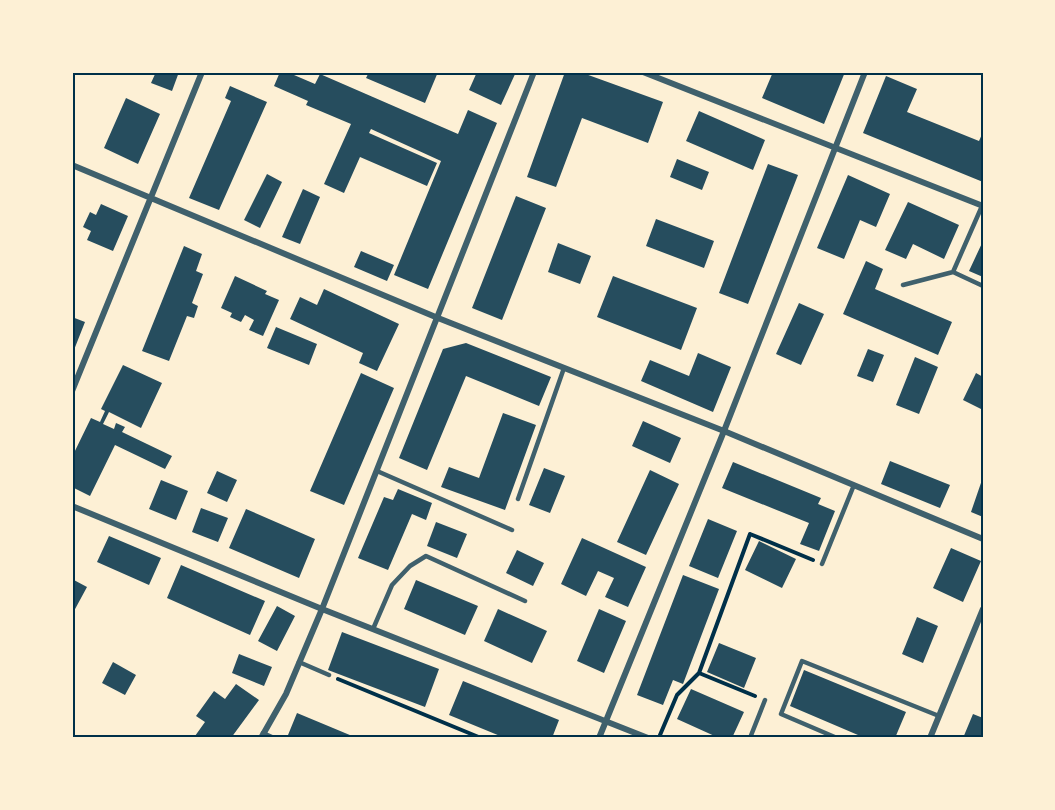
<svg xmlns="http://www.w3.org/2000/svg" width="1055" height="810" font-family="Raleway,sans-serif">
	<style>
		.building { fill: #264d5e }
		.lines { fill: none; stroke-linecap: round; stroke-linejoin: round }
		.path { stroke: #003049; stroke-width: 4 }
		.service { stroke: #3f606c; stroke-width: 4.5 }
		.minor { stroke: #3f606c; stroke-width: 6 }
		.neatline { fill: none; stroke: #003049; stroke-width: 2 }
	</style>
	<rect width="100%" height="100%" fill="#fdf0d5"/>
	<path class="building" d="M 156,72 L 179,72 L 172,91 L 151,83 Z
		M 280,72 L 287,72 L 315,84 L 320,74 L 458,134 L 468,110 L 497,123 L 428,289 L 394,275 L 441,161 L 371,129 L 369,133 L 437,163 L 427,186 L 360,157 L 344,193 L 324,184 L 351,124 L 306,105 L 308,101 L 274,86 Z
		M 369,72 L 438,72 L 425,103 L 366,78 Z
		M 477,72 L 516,72 L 501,105 L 469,90 Z
		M 565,72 L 580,72 L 663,102 L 648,143 L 582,118 L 556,187 L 527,177 Z
		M 773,72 L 845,72 L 824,124 L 762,98 Z
		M 886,76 L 917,89 L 907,112 L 979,141 L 983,132 L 983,182 L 863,133 Z
		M 230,86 L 267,102 L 219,210 L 189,198 L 231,101 L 225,98 Z
		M 126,98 L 160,114 L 138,164 L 104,148 Z
		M 699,111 L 765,140 L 753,170 L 686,141 Z
		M 677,159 L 709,172 L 702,190 L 670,177 Z
		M 768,164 L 798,175 L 748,304 L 719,293 Z
		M 267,174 L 282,182 L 260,228 L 244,220 Z
		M 848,175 L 890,194 L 876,227 L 860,220 L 844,259 L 817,248 Z
		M 303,189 L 320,197 L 300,244 L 282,237 Z
		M 516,196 L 546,208 L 502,320 L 472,308 Z
		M 908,202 L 959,225 L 944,259 L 913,244 L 906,259 L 885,250 Z
		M 101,204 L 128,216 L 113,251 L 87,240 L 91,231 L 83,227 L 90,212 L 96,215 Z
		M 656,219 L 714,241 L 704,268 L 646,246 Z
		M 983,241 L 983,277 L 969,271 Z
		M 558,243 L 591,256 L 580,284 L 548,272 Z
		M 184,246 L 202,254 L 196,271 L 203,274 L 192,303 L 198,306 L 194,318 L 187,316 L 169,361 L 142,351 Z
		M 361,251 L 394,265 L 387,281 L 354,267 Z
		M 866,261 L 883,269 L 875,289 L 952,322 L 938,355 L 843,314 Z
		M 235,276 L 267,291 L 265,294 L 279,300 L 263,336 L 249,330 L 254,320 L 245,315 L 241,322 L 230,317 L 232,313 L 221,308 Z
		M 613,276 L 697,308 L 681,350 L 597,317 Z
		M 324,289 L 399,324 L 377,371 L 359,363 L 363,353 L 290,319 L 300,297 L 317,305 Z
		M 799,303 L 824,314 L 801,365 L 776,354 Z
		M 72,317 L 85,322 L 72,355 Z
		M 276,327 L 317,344 L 309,365 L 267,348 Z
		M 466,343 L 551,377 L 539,406 L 466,376 L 427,470 L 399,458 L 443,349 Z
		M 868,349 L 884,355 L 873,382 L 857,376 Z
		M 698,353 L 731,367 L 713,412 L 641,381 L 650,360 L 689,376 Z
		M 915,357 L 938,367 L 919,414 L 896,405 Z
		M 123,365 L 162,383 L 141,428 L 109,412 L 103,424 L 114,429 L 116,423 L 125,427 L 122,432 L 172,456 L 165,469 L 115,445 L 90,496 L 72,487 L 72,457 L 91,418 L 100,422 L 105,411 L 101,409 Z
		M 361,373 L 394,388 L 344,505 L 310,491 Z
		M 976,373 L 983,377 L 983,410 L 963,400 Z
		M 503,413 L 536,425 L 505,510 L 441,487 L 449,467 L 479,478 Z
		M 643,421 L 681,438 L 670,463 L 632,446 Z
		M 890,461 L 950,485 L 940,508 L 881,484 Z
		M 733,462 L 821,498 L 818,504 L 835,511 L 819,551 L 800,544 L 809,523 L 722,488 Z
		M 544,468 L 565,476 L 550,513 L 529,505 Z
		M 650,470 L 679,484 L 646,555 L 617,542 Z
		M 217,471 L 237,480 L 227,502 L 207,493 Z
		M 983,477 L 983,517 L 971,512 Z
		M 161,480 L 188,491 L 176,520 L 149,509 Z
		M 398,489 L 432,503 L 426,520 L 412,514 L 388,570 L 358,558 L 384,497 L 393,500 Z
		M 201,508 L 228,518 L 218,542 L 192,532 Z
		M 246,509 L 315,539 L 299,578 L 229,548 Z
		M 708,519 L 737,531 L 718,578 L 689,566 Z
		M 436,522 L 467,534 L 457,558 L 427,546 Z
		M 109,536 L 161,558 L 149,585 L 97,562 Z
		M 582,538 L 646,567 L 628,607 L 605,597 L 614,578 L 598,571 L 586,596 L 561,584 Z
		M 759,541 L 796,559 L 782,588 L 745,570 Z
		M 951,548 L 981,561 L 963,602 L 933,588 Z
		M 517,550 L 544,563 L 533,586 L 506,573 Z
		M 181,565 L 265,601 L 250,635 L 167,598 Z
		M 683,575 L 719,589 L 683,684 L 673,680 L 663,705 L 637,695 Z
		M 72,579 L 87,587 L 74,611 L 72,610 Z
		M 416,580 L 478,606 L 465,635 L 404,609 Z
		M 277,606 L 295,616 L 277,651 L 258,641 Z
		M 498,609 L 547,631 L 532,663 L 484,641 Z
		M 599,609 L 626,621 L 604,673 L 577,661 Z
		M 917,617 L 938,626 L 923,663 L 902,654 Z
		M 342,632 L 439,669 L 425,707 L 328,670 Z
		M 719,643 L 756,658 L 744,688 L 707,672 Z
		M 239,654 L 272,667 L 264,686 L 232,673 Z
		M 113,662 L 136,675 L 125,695 L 102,683 Z
		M 804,670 L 906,712 L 895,738 L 865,738 L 790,706 Z
		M 463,681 L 559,720 L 552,738 L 505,738 L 449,715 Z
		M 236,684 L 259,700 L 231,738 L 198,738 L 195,736 L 205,722 L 196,716 L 214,691 L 225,699 Z
		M 691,689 L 744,712 L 732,738 L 719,738 L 677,719 Z
		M 297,713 L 357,738 L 294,738 L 288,735 Z
		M 973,714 L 983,718 L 983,738 L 963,738 Z"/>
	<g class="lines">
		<path class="path" d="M 338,679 L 481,738
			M 755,696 L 699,673 L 750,534 L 813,560
			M 660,735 L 677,695 L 699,673"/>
		<path class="service" d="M 982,206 L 953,272 L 983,286
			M 903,285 L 953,272
			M 377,471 L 512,530
			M 518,499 L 564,368
			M 822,564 L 854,485
			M 373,629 L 392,585 L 410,566 L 426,556 L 525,601
			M 299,662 L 329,675
			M 263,733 L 274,738
			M 750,738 L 765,700
			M 837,738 L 781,714 L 802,661 L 939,716"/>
		<path class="minor" d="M 643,72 L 983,206
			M 72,165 L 438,318 L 724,431 L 983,539
			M 72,391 L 202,72
			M 72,506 L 322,609 L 648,738
			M 261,738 L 286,694 L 322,609 L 534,72
			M 599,738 L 724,431 L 865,72
			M 930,738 L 983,609"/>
	</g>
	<rect width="1055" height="810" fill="none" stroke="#fdf0d5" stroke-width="147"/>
	<rect x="74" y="74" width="908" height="662" class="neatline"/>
</svg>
